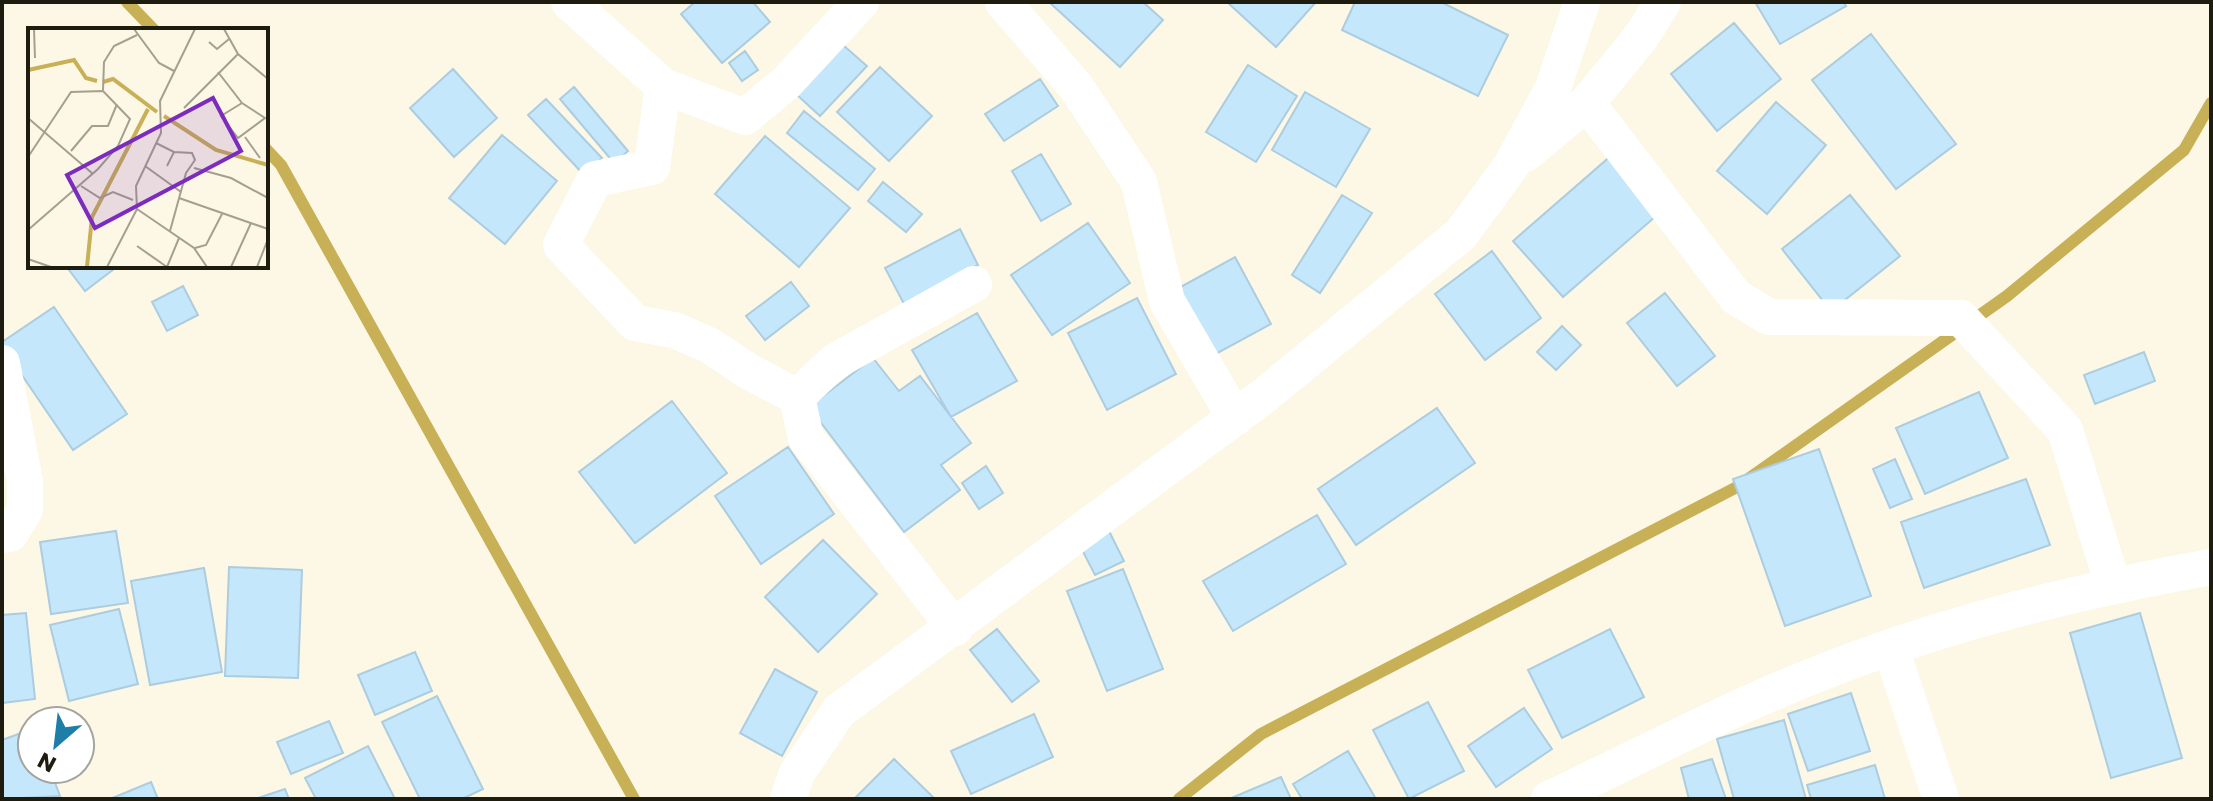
<svg xmlns="http://www.w3.org/2000/svg" width="2213" height="801" font-family="Poppins,sans-serif">
	<style>
		.lines { fill: none; stroke-linecap: round; stroke-linejoin: round }
		.stream { stroke: #c8b057; stroke-width: 12 }
		.building { fill: #c4e7fb; stroke: #acccdf; stroke-width: 2 }
		.minor { stroke: #fff; stroke-width: 36 }
		.inset-river { fill: none; stroke: #c8b057; stroke-width: 4 }
		.inset-road { fill: none; stroke: #a4a08f; stroke-width: 2 }
		.view { fill: #7b2cbf; fill-opacity: 0.15; stroke: #7b2cbf; stroke-width: 4 }
		.inset-edge { fill: none; stroke: #1e1b0f; stroke-width: 4 }
	</style>
	<rect width="100%" height="100%" fill="#fdf8e5"/>
	<g class="lines">
		<path class="stream" d="M 127,2 L 154,30
			M 266,149 L 281,165 L 634,799
			M 1179,799 L 1261,734 L 1737,487 L 2007,296 L 2184,150 L 2211,103"/>
	</g>
	<path class="building" d="M 695,2 L 753,2 L 770,22 L 722,63 L 681,14 Z
		M 1049,2 L 1143,2 L 1163,20 L 1120,67 Z
		M 1227,2 L 1316,2 L 1276,47 Z
		M 1355,2 L 1441,2 L 1508,35 L 1478,96 L 1342,30 Z
		M 1755,2 L 1844,2 L 1846,6 L 1780,44 Z
		M 1734,23 L 1781,79 L 1717,131 L 1671,74 Z
		M 1871,34 L 1956,144 L 1896,189 L 1812,80 Z
		M 843,45 L 867,66 L 820,116 L 797,95 Z
		M 745,51 L 758,70 L 742,81 L 729,63 Z
		M 1248,65 L 1297,96 L 1256,162 L 1206,132 Z
		M 880,67 L 932,116 L 889,161 L 837,112 Z
		M 453,69 L 497,118 L 454,157 L 410,108 Z
		M 1040,79 L 1058,106 L 1004,141 L 985,114 Z
		M 574,87 L 628,151 L 614,163 L 560,99 Z
		M 1305,92 L 1370,129 L 1336,187 L 1272,150 Z
		M 546,99 L 602,158 L 584,175 L 528,115 Z
		M 1776,102 L 1826,145 L 1767,214 L 1717,171 Z
		M 804,111 L 875,169 L 858,190 L 787,133 Z
		M 502,135 L 557,181 L 505,244 L 449,198 Z
		M 765,136 L 850,208 L 799,267 L 715,194 Z
		M 1041,154 L 1071,204 L 1041,221 L 1012,171 Z
		M 1613,154 L 1663,210 L 1563,297 L 1513,241 Z
		M 883,182 L 922,214 L 906,232 L 868,201 Z
		M 1342,195 L 1372,213 L 1320,293 L 1292,275 Z
		M 1850,195 L 1900,256 L 1831,311 L 1782,249 Z
		M 1088,223 L 1130,283 L 1052,335 L 1011,275 Z
		M 960,229 L 978,265 L 904,304 L 885,268 Z
		M 1492,251 L 1541,318 L 1485,360 L 1435,294 Z
		M 1235,257 L 1271,324 L 1214,355 L 1177,289 Z
		M 66,266 L 118,266 L 85,291 Z
		M 791,282 L 809,306 L 765,340 L 746,316 Z
		M 183,286 L 198,315 L 167,331 L 152,302 Z
		M 1665,293 L 1715,356 L 1677,386 L 1627,323 Z
		M 1137,298 L 1176,374 L 1107,410 L 1068,333 Z
		M 54,307 L 127,414 L 73,450 L 2,346 L 2,342 Z
		M 977,313 L 1017,381 L 951,417 L 912,350 Z
		M 1562,326 L 1581,345 L 1556,370 L 1537,352 Z
		M 2144,352 L 2155,381 L 2095,404 L 2084,375 Z
		M 873,358 L 899,391 L 920,376 L 971,443 L 941,465 L 960,490 L 904,532 L 809,407 Z
		M 1979,392 L 2008,458 L 1925,494 L 1896,428 Z
		M 672,401 L 727,473 L 635,543 L 579,472 Z
		M 1437,408 L 1475,463 L 1356,545 L 1318,489 Z
		M 788,447 L 834,514 L 761,564 L 715,496 Z
		M 1819,449 L 1871,596 L 1785,626 L 1733,479 Z
		M 1895,459 L 1912,499 L 1890,508 L 1873,469 Z
		M 986,466 L 1003,493 L 979,509 L 962,483 Z
		M 2026,479 L 2050,545 L 1924,588 L 1901,522 Z
		M 1317,515 L 1346,564 L 1233,631 L 1203,581 Z
		M 1107,527 L 1124,561 L 1095,575 L 1078,542 Z
		M 116,531 L 128,603 L 51,614 L 40,542 Z
		M 823,540 L 877,594 L 818,652 L 765,597 Z
		M 229,567 L 302,570 L 298,678 L 225,676 Z
		M 204,568 L 222,672 L 150,685 L 131,581 Z
		M 1123,569 L 1163,669 L 1107,691 L 1067,591 Z
		M 119,609 L 138,684 L 69,701 L 50,625 Z
		M 26,613 L 35,699 L 2,703 L 2,615 Z
		M 2140,613 L 2182,758 L 2111,778 L 2070,633 Z
		M 997,629 L 1039,681 L 1012,702 L 970,650 Z
		M 1610,629 L 1644,697 L 1562,738 L 1528,670 Z
		M 415,652 L 432,691 L 375,715 L 358,675 Z
		M 775,669 L 817,692 L 782,756 L 740,733 Z
		M 1851,693 L 1870,751 L 1808,771 L 1788,714 Z
		M 437,696 L 483,789 L 462,799 L 420,799 L 382,722 Z
		M 1428,702 L 1464,771 L 1409,799 L 1373,730 Z
		M 1524,708 L 1552,749 L 1496,787 L 1468,746 Z
		M 1034,714 L 1053,757 L 971,794 L 951,751 Z
		M 1784,720 L 1806,799 L 1734,799 L 1717,739 Z
		M 329,721 L 343,753 L 291,774 L 277,742 Z
		M 32,729 L 32,769 L 50,769 L 60,796 L 2,799 L 2,740 Z
		M 368,746 L 395,799 L 316,799 L 305,778 Z
		M 1348,751 L 1376,799 L 1302,799 L 1293,784 Z
		M 894,759 L 935,799 L 854,799 Z
		M 1712,759 L 1726,799 L 1689,799 L 1681,768 Z
		M 1875,765 L 1885,799 L 1811,799 L 1807,785 Z
		M 1281,777 L 1291,799 L 1229,799 Z
		M 151,782 L 158,799 L 110,799 Z
		M 285,789 L 289,799 L 255,799 Z"/>
	<g class="lines">
		<path class="minor" d="M 569,2 L 663,86 L 745,117 L 786,83 L 861,2
			M 1003,2 L 1076,87 L 1139,182 L 1167,301 L 1235,418
			M 663,86 L 652,167 L 595,179 L 561,245 L 635,323 L 674,330 L 709,345 L 748,371 L 797,397
			M 1587,103 L 1736,297 L 1769,317 L 1961,318 L 2065,430 L 2113,585
			M 1525,154 L 1587,103 L 1641,37 L 1663,2
			M 2,363 L 25,482 L 25,510 L 10,534 L 2,535
			M 955,628 L 806,438 L 797,397 L 834,362 L 974,284
			M 1891,649 L 1941,799
			M 788,799 L 797,773 L 839,711 L 1265,395 L 1461,234 L 1511,166 L 1553,88 L 1582,2
			M 1549,799 C 1635,759 1720,713 1808,678 C 1938,625 2073,592 2211,567"/>
	</g>
	<g transform="translate(28 28)">
		<rect width="240" height="240" fill="#fdf8e5"/>
		<path class="inset-river" d="M 0,42 L 46,32 L 58,50 L 69,53M 75,54 L 85,51 L 129,84M 136,88 L 188,122 L 240,137M 59,239 L 64,189 L 120,81"/>
		<path class="inset-road" d="M 6,1 L 7,30M 106,1 L 131,35 L 146,43M 196,1 L 210,26 L 240,51M 181,14 L 189,21 L 201,11M 190,44 L 214,75 L 237,90 L 210,110 L 193,88 L 214,75M 75,62 L 76,34 L 86,18 L 109,7M 156,80 L 210,26M 0,90 L 65,146M 217,109 L 232,130M 128,115 L 146,124 L 139,138M 43,123 L 64,98 L 80,98 L 89,76M 0,129 L 43,64 L 75,63 L 102,91 L 90,118 L 70,141 L 0,202M 117,138 L 153,164M 166,140 L 203,150 L 240,170M 53,158 L 72,170 L 85,164 L 105,172M 151,170 L 240,201M 109,181 L 166,220 L 179,239M 142,203 L 158,145 L 167,132 L 164,125 L 146,124M 109,218 L 139,239M 167,220 L 178,217 L 194,186M 0,231 L 23,239M 79,239 L 109,181 L 108,158 L 133,105 L 132,73 L 167,1M 139,239 L 151,210M 203,239 L 223,195M 229,239 L 240,211"/>
		<path class="view" d="M 185,70 L 213,123 L 67,200 L 39,147 Z"/>
		<rect width="240" height="240" class="inset-edge"/>
	</g>
	<rect width="2213" height="801" fill="none" stroke="#1e1b0f" stroke-width="8"/>
	<g transform="translate(56 745) rotate(208)"><circle r="38" fill="#ffffff" stroke="#a5a49f" stroke-width="2"/>
	<path d="M0-6L14 30L0 20L-14 30Z" fill="#1c7ea9"/>
	<text y="-12" font-size="22" font-weight="bold" text-anchor="middle" fill="#1e1b0f">N</text>
	</g>
</svg>
